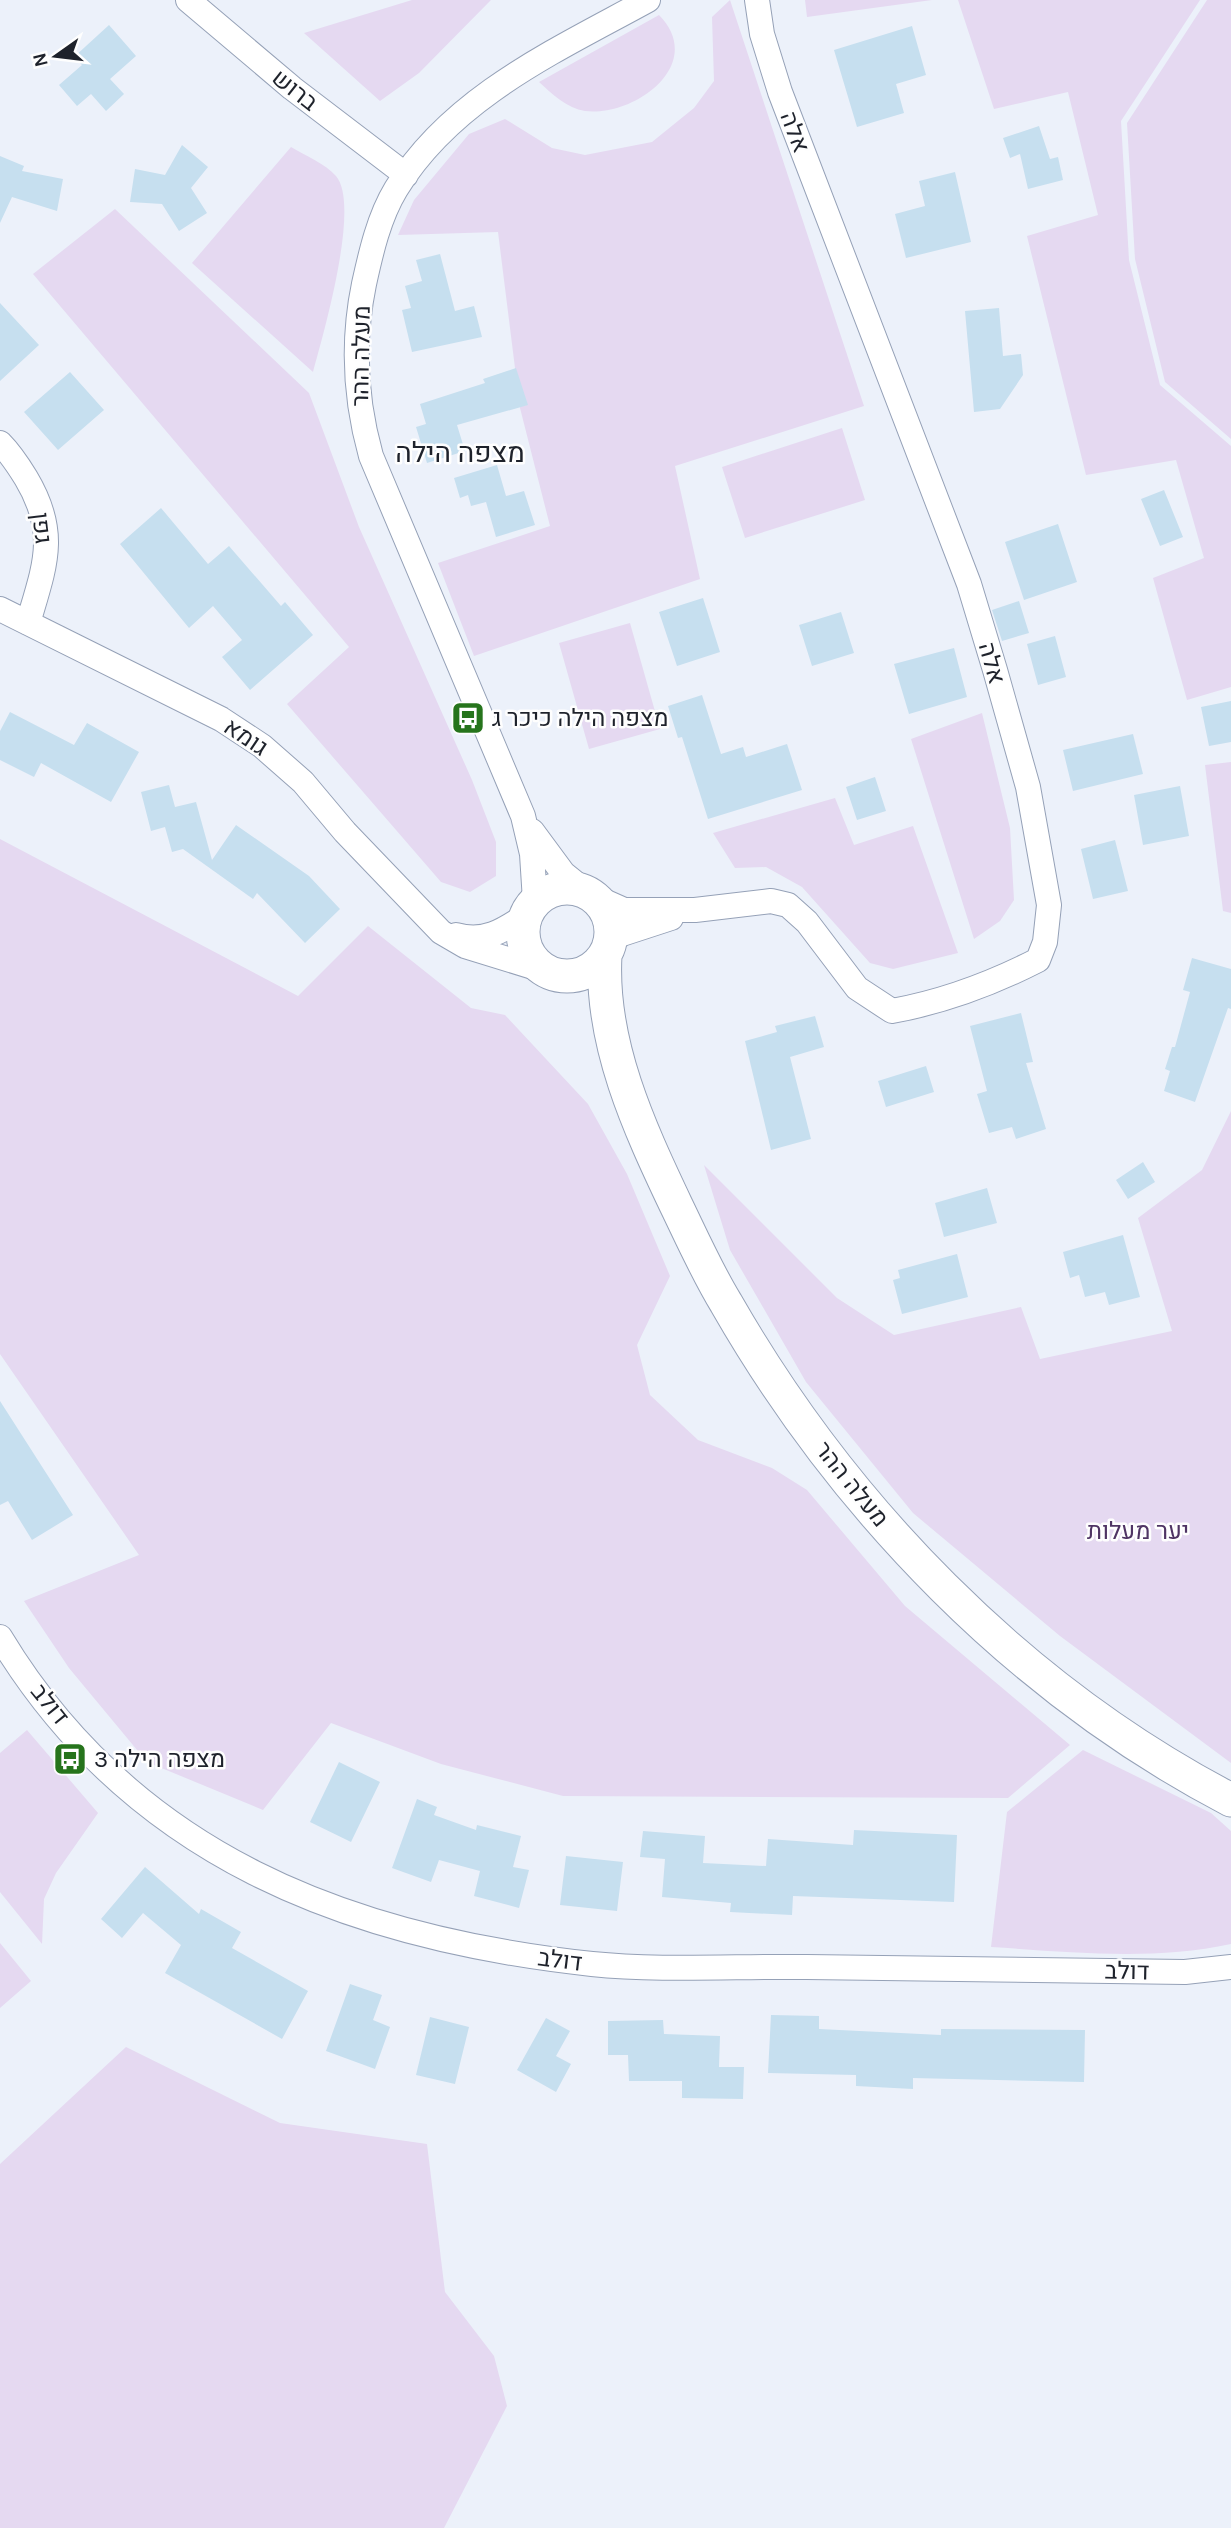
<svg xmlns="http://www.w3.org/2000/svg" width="1231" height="2528" font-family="Karla,Heebo,sans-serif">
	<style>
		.green { fill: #e5d9f1 }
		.building { fill: #c6dfef }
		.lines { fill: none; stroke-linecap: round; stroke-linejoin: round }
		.street-casing { stroke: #95a1b7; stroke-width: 26 }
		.secondary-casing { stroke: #95a1b7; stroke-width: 35 }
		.street { stroke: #fff; stroke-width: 24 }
		.secondary { stroke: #fff; stroke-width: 33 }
		.labels { text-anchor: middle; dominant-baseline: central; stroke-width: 5; stroke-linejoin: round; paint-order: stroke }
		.street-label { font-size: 24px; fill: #1e222b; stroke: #fefefe }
		.poi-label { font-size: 24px; fill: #1e222b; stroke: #fefefe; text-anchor: start }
		.park-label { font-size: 24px; fill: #4f3464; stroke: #fefefe }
		.quarter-label { font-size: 28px; fill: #1e222b; stroke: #fefefe }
	</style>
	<rect width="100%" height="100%" fill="#ecf1fa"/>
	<path class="green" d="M 412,0 L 491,0 L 419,73 L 380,101 L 304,33 Z
		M 730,0 L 864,406 L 675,466 L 700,579 L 474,656 L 438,563 L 550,526 L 520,408 L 498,232 L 398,235 L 414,200 L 469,134 L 505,119 L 552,148 L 585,155 L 652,142 L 694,108 L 714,81 L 712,17 Z
		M 805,0 L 932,0 L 807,17 Z
		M 958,0 L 1200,0 L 1121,121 L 1129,260 L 1160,385 L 1231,446 L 1231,687 L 1187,700 L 1153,578 L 1204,558 L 1176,460 L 1086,475 L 1027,236 L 1098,215 L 1068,92 L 994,109 Z
		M 1207,0 L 1231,0 L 1231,439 L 1165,382 L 1135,259 L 1127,123 Z
		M 659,15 C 707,64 635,117 585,111 C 567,108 552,94 539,82 Z
		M 291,147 C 304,155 326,164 336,176 C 361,205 323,335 313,372 L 192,263 Z
		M 115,209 L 309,393 L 359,527 L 472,780 L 496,842 L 496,876 L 470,892 L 441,882 L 287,704 L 349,647 L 33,274 Z
		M 842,428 L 865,500 L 745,538 L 722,467 Z
		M 630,623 L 660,729 L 589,749 L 559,643 Z
		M 982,713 L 1010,828 L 1014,900 L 1000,921 L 974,939 L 911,739 Z
		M 1231,762 L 1231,913 L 1223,911 L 1205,765 Z
		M 835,798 L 854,845 L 913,826 L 958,953 L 893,969 L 870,963 L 802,887 L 766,867 L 735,868 L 713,833 Z
		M 0,839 L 298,996 L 368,926 L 471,1008 L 505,1015 L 588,1104 L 627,1174 L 670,1276 L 637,1345 L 650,1395 L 698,1440 L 772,1468 L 807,1490 L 905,1606 L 1070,1745 L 1008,1798 L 563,1796 L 441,1764 L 331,1723 L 263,1810 L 147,1762 L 69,1668 L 24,1601 L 139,1555 L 0,1354 Z
		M 1231,1111 L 1231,1763 L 1060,1636 L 913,1513 L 806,1382 L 730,1250 L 704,1165 L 837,1298 L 894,1335 L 1021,1307 L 1040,1359 L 1172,1331 L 1138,1218 L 1202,1170 Z
		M 27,1730 L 98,1813 L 56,1873 L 44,1899 L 42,1944 L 0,1892 L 0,1753 Z
		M 1083,1750 L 1211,1813 L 1231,1831 L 1231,1944 C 1152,1961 1071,1952 991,1947 L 1007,1812 Z
		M 0,1943 L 31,1981 L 0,2008 Z
		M 126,2047 L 280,2123 L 427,2144 L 445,2292 L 494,2356 L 507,2406 L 444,2528 L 0,2528 L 0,2164 Z"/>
	<path class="building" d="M 109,25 L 136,56 L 110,79 L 124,94 L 106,111 L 91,94 L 77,106 L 59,85 L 82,65 L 74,57 Z
		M 912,26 L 926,75 L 896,84 L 904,113 L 857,127 L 834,50 Z
		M 1039,126 L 1050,159 L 1058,157 L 1063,180 L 1028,189 L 1020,154 L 1010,158 L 1003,138 Z
		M 182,145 L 208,167 L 191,188 L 207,213 L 179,231 L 162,204 L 130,202 L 135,169 L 165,175 Z
		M 0,156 L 24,166 L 22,171 L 63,179 L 57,211 L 12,197 L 0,223 Z
		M 955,172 L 971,242 L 906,258 L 895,214 L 925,206 L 919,181 Z
		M 440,254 L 455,311 L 474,306 L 482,337 L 412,352 L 402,310 L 411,308 L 405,286 L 422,281 L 416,260 Z
		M 0,303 L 39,345 L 0,381 Z
		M 999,308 L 1003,356 L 1021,354 L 1023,375 L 1000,409 L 974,412 L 965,311 Z
		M 516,368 L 528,405 L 457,425 L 465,451 L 427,463 L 416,427 L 426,424 L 420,404 L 485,383 L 483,379 Z
		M 70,372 L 104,410 L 58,450 L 24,412 Z
		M 497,465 L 506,496 L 524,491 L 535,525 L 496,537 L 486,502 L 471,506 L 468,495 L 460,498 L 454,478 Z
		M 1164,490 L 1183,537 L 1160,546 L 1141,499 Z
		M 161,508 L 208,564 L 229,546 L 281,606 L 285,602 L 313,635 L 250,690 L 222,657 L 242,640 L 213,606 L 189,628 L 120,544 Z
		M 1058,524 L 1077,582 L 1024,600 L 1005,542 Z
		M 703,598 L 720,652 L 677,666 L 659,612 Z
		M 1019,601 L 1029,633 L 1002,641 L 992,610 Z
		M 841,612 L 854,653 L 812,666 L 799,625 Z
		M 1055,636 L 1066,677 L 1038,685 L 1027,644 Z
		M 954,648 L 967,697 L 909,714 L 894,664 Z
		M 702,695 L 721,754 L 743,747 L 746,757 L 787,744 L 802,790 L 708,819 L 682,737 L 678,738 L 668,706 Z
		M 1231,701 L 1231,742 L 1209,746 L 1201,707 Z
		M 10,712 L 74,745 L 87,723 L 139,752 L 111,802 L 41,763 L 34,777 L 0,760 L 0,731 Z
		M 1133,734 L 1143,774 L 1073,791 L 1063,750 Z
		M 875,777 L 886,811 L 857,820 L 846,787 Z
		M 169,785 L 175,807 L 196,802 L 212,860 L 236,825 L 309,876 L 340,909 L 305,943 L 257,893 L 253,899 L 183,849 L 172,852 L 165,827 L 151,831 L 141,792 Z
		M 1180,786 L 1189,836 L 1143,845 L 1134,795 Z
		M 1115,840 L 1128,891 L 1093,899 L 1081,849 Z
		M 1192,958 L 1231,969 L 1231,1009 L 1228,1008 L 1195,1102 L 1164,1091 L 1170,1071 L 1165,1069 L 1172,1047 L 1175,1047 L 1190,992 L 1183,990 Z
		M 1021,1013 L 1033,1062 L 1026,1063 L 1046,1129 L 1016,1139 L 1012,1127 L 989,1133 L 977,1094 L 987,1091 L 970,1026 Z
		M 815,1016 L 824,1047 L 790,1057 L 811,1139 L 771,1150 L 745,1041 L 777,1032 L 775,1026 Z
		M 926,1066 L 934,1092 L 886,1107 L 878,1081 Z
		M 1143,1162 L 1155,1182 L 1128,1199 L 1116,1180 Z
		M 987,1188 L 997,1223 L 944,1237 L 935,1203 Z
		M 1123,1235 L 1140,1297 L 1109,1305 L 1105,1292 L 1085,1297 L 1079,1275 L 1070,1278 L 1063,1252 Z
		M 957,1254 L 968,1297 L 902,1314 L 893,1280 L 900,1278 L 898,1270 Z
		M 0,1401 L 73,1515 L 32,1540 L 8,1501 L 0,1505 Z
		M 339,1762 L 380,1782 L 351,1842 L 310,1822 Z
		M 417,1799 L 437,1807 L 434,1815 L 476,1830 L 477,1825 L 521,1836 L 513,1867 L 529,1870 L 519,1908 L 474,1896 L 480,1871 L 439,1860 L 431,1882 L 392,1868 Z
		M 854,1830 L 957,1835 L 954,1902 L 793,1896 L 792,1915 L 730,1912 L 731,1903 L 662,1897 L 665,1859 L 640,1857 L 643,1831 L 705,1836 L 703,1863 L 766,1866 L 768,1839 L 853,1845 Z
		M 566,1856 L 623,1862 L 617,1911 L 560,1905 Z
		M 145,1867 L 199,1914 L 201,1909 L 241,1932 L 232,1948 L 308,1991 L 282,2039 L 165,1973 L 181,1945 L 143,1913 L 122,1938 L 101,1919 Z
		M 350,1984 L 382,1995 L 373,2020 L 390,2027 L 375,2069 L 326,2051 Z
		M 771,2015 L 819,2016 L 819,2029 L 941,2035 L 941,2029 L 1085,2030 L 1084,2082 L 913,2078 L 913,2089 L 856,2086 L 856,2075 L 768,2073 Z
		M 430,2017 L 469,2027 L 455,2084 L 416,2075 Z
		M 546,2018 L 570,2031 L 556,2056 L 571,2064 L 556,2092 L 517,2070 Z
		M 663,2020 L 664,2034 L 720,2036 L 719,2067 L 744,2067 L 743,2099 L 682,2098 L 682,2081 L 629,2081 L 628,2055 L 608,2055 L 608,2021 Z"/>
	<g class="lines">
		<defs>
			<path id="street" d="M 188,0 L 292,88 L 406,175
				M 0,443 C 11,454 18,465 26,478 C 59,533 45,565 28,623
				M 0,609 L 221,719 L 262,746 L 303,782 L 345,832 L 441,932 L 465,946 L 546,971
				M 532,831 L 563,873 L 584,890
				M 597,898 L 624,910 L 695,910 L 771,901 L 788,905 L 807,922 L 857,988 L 892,1011 C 942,1002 993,983 1038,960 L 1045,942 L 1049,905 L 1028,787 L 995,670 L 969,584 L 780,92 L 762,34 L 757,0
				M 535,901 L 532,854 L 523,816 L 371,456 C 355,399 352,342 364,284 C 371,252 379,217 396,189 C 452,97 557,50 648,0
				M 456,935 C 484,943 503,931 525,916
				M 611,941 L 622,934 L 671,918
				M 0,1637 C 132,1856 349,1938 592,1964 C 659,1971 739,1966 807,1967 C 933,1969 1059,1970 1185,1972 L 1231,1967"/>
			<path id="secondary" d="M523 932a44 44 0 1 1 88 0a44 44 0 1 1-88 0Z
				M 605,955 C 600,1043 639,1127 676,1205 C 692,1238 707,1272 726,1303 C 844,1509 1020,1690 1231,1800"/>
		</defs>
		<use href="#street" class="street-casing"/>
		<use href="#secondary" class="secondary-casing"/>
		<use href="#street" class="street"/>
		<use href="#secondary" class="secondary"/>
	</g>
	<defs>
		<symbol id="bus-square" viewBox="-11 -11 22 22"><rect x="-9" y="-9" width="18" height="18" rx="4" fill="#26741c" stroke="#fefefe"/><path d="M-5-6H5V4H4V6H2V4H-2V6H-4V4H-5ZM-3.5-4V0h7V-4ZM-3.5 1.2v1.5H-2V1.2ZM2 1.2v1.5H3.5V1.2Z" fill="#fff"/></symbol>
	</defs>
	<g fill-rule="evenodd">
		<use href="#bus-square" x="449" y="699" width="38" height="38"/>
		<use href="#bus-square" x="51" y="1740" width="38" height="38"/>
	</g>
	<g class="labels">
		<g class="street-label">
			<text transform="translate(295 90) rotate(38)">ברוש</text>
			<text transform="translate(795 132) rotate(69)">אלה</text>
			<text transform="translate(361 356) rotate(-89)">מעלה ההר</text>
			<text transform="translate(42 528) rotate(83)">גפן</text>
			<text transform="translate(992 663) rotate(74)">אלה</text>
			<text transform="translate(246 737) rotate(34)">גומא</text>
			<text transform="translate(852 1484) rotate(51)">מעלה ההר</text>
			<text transform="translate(50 1704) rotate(51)">דולב</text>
			<text transform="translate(560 1960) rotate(7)">דולב</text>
			<text transform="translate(1127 1971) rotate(1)">דולב</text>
		</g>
		<g class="poi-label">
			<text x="492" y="718">מצפה הילה כיכר ג</text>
			<text x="94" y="1759">מצפה הילה 3</text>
		</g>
		<g class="park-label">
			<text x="1138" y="1531">יער מעלות</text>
		</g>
		<g class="quarter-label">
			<text x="460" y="452">מצפה הילה</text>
		</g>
	</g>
	<g transform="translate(56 56) rotate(256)" stroke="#fefefe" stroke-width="5" paint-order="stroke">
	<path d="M0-5L12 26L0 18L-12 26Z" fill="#1e222b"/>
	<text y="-10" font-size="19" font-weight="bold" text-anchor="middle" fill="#1e222b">N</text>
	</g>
</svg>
